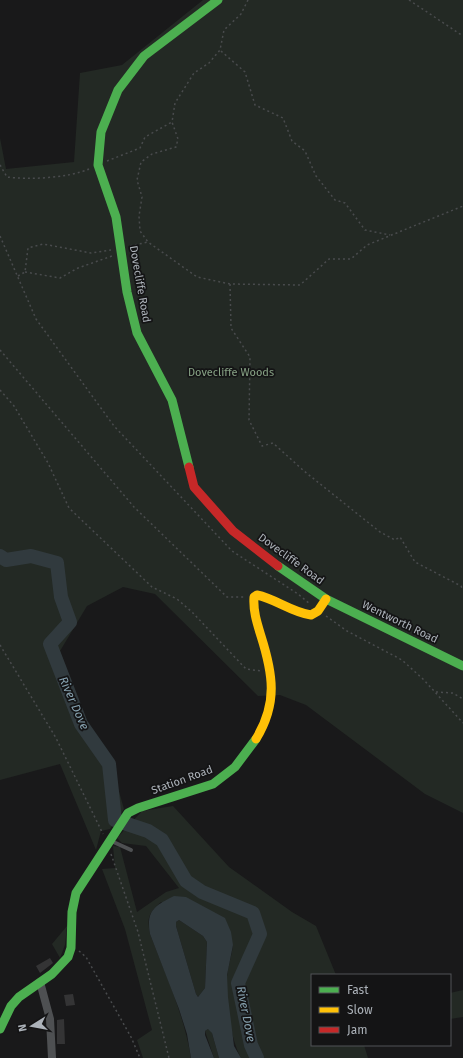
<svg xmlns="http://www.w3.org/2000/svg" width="463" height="1058" font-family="'Fira Sans',sans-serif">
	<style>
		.green { fill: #232924 }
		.water { fill: #313a3e; fill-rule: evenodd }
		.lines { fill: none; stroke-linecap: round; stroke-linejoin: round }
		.river { stroke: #313a3e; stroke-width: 14 }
		.building { fill: #343435 }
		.path { stroke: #494b4d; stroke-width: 1.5; stroke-dasharray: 2 3; stroke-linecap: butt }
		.lane { stroke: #4e5052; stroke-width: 4 }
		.street { stroke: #4e5052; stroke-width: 8 }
		.fast { stroke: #4caf50; stroke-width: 9 }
		.slow { stroke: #ffc107; stroke-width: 9 }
		.jam { stroke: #c62828; stroke-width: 9 }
		.labels { text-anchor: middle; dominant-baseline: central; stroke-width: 3.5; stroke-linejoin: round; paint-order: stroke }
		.street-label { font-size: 11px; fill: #acb2b9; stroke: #141415 }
		.park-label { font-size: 11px; fill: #87a285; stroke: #141415 }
		.water-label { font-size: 12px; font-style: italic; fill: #87a2b0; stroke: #141415 }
	</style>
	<rect width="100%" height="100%" fill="#19191a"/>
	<path class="green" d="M 203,0 L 463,0 L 463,813 L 425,794 L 306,705 L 280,695 L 258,696 L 155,594 L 123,587 L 87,606 L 60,651 L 84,720 L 110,760 L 124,809 L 110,829 L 101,831 L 96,850 L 60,764 L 0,780 L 0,138 L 6,169 L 74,162 L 80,73 L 122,65 Z
		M 173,806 L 229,867 L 292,912 L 316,926 L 336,975 L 312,975 L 312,1045 L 364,1045 L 368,1058 L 241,1058 C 230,1038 225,998 227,976 C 228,965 232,955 233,945 L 161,902 C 148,914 147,917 150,934 C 166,975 184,1015 191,1058 L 143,1058 L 137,1040 L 152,1030 L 125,929 L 102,869 L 115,868 L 113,846 L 120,847 L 137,912 L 166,892 L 179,888 L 146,846 L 122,843 L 117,838 L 142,811 Z
		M 179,920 L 203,936 L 207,942 L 205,988 L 198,997 L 196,994 L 176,926 L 176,922 Z
		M 67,926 L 65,945 L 60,958 L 52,944 Z
		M 463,990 L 463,1017 L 450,1019 L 450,993 Z
		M 208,1029 L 211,1030 L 212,1033 L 219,1058 L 214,1058 L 205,1031 Z"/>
	<path class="water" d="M 174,896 L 186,897 L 225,918 L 231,932 L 233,945 L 227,975 L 228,997 L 234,1046 L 241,1058 L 219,1058 L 212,1033 L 208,1029 L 205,1031 L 205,1035 L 214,1058 L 191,1058 L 187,1034 L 179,1009 L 150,934 C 146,911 154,906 174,896 ZM 179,920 L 203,936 L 207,942 L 205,988 L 198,997 L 196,994 L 176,926 L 176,922 Z"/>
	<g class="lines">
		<path class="river" d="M 0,556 L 6,560 L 31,556 L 57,563 L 61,597 L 70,622 L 50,644 L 81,724 L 109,764 L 115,820 L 148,831 L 162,840 L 186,881 L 202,892 L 253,913 L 260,934 L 238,983 L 251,1045 L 257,1058"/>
	</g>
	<path class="building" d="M 50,958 L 53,963 L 40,973 L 36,966 Z
		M 73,994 L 75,1005 L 66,1006 L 64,995 Z
		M 64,1019 L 65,1044 L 57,1044 L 57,1020 Z"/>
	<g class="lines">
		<path class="path" d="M 248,0 L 241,14 L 224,30 L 220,50 L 209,63 L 194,73 L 175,103 L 172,122 L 178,139 L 176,147 L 152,154 L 141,162 L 137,180 L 142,197 L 139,216 L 140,231 L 148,242 L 197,277 L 230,284 L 300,285 L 329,259 L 351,259 L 367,245 L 463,206
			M 409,0 L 463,36
			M 221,51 L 245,72 L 255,105 L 283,118 L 292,141 L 305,151 L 316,176 L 335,200 L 345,203 L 365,230 L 390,235
			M 107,161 L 140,148 L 145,137 L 172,122
			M 0,165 L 7,177 C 28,180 69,178 89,169
			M 0,236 L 36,319 L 114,426 L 232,551 L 298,594 L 310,604
			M 130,246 L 148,242
			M 25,272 L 60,278 L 78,268 L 112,256
			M 18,276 L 25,272 L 28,248 L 43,244 L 91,253 L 111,250
			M 230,284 L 231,328 L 250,357 L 249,420 L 262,446 L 273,443 L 304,471 L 380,532 L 395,540 L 400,537 L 415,562 L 461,586 L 463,590
			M 0,350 L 134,507 L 227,597 L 246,597
			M 0,390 L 14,406 L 48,463 L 69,508 L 152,587 L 177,599 L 192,612 L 246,669 L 261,671
			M 326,616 L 347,631 L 402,660 L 424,680 L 463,723
			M 0,645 L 56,738 L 103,834
			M 436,692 L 453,693 L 463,699
			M 111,854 L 138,932 L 169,1058
			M 79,951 L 86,957 L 131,1037 L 140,1058"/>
		<path class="lane" d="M 109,840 L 131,850"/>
		<path class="street" d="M 40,982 L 50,1019 L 52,1058"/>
		<path class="fast" d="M 189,467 L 172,400 L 137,333 L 127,292 L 116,217 L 98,165 L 101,132 L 118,90 L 144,56 L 218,0
			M 278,566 L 326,599 L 463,666
			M 0,1029 L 11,1006 L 19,997 L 52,974 L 68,957 L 71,948 L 72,912 L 76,893 L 128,813 L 138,808 L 213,784 L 235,767 L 256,739"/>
		<path class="slow" d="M 256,739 C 278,703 273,674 261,636 C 257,623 253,611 254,597 L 257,595 C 276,599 291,612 311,615 L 318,611 L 326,599"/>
		<path class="jam" d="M 189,467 L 194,487 L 233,531 L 278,566"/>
	</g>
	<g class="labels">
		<g class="street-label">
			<text transform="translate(140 284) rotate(80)">Dovecliffe Road</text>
			<text transform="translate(291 559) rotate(36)">Dovecliffe Road</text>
			<text transform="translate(400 622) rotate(26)">Wentworth Road</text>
			<text transform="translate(182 780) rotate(-20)">Station Road</text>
		</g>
		<g class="park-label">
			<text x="231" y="372">Dovecliffe Woods</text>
		</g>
		<g class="water-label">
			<text transform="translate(74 703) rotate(66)">River Dove</text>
			<text transform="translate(246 1014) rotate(79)">River Dove</text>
		</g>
	</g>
	<rect x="311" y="974" width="140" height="72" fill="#141415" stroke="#515357"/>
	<rect x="319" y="987" width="20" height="6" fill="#4caf50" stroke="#515357"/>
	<text x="347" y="994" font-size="12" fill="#acb2b9">Fast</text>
	<rect x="319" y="1007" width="20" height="6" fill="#ffc107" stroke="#515357"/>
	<text x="347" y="1014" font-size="12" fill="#acb2b9">Slow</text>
	<rect x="319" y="1027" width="20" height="6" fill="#c62828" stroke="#515357"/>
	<text x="347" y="1034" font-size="12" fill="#acb2b9">Jam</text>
	<g transform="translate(32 1026) rotate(259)" stroke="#141415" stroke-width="3" paint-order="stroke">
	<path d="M0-3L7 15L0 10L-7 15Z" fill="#acb2b9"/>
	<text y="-6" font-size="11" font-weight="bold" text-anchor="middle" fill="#acb2b9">N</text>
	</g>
</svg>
